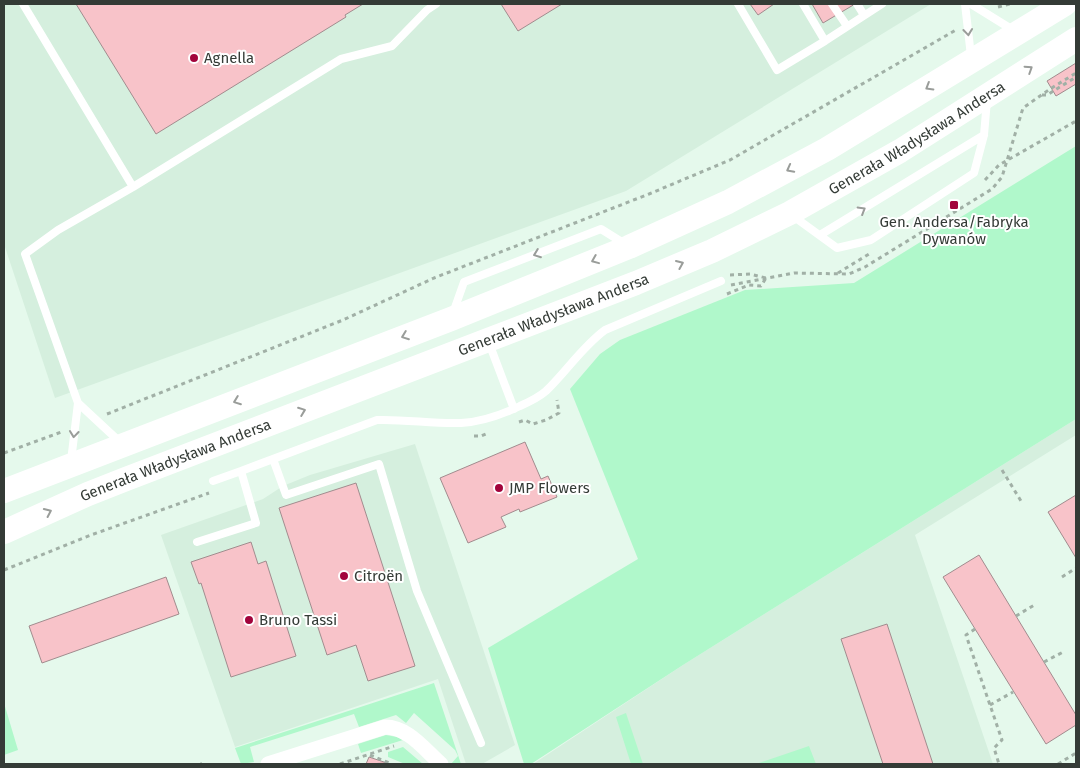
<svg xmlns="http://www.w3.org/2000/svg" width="1080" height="768" font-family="'Fira Sans',sans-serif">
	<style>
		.built { fill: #d5efde }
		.green { fill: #b0f8cb }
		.building { fill: #f8c3c9; stroke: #a18c8e }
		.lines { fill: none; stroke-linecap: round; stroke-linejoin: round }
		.path { stroke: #a1b0a6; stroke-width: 3; stroke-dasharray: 4 4; stroke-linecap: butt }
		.service { stroke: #fff; stroke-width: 8 }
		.minor { stroke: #fff; stroke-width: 15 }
		.trunk { stroke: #fff; stroke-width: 24 }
		.oneway { stroke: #9a9d9a }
		.poi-dot { fill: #a2043c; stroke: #fff; stroke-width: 2 }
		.labels { text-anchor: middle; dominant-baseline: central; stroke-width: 4; stroke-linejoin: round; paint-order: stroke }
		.poi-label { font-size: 15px; fill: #343b36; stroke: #fff; text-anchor: start }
		.street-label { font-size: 15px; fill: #343b36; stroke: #fff }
	</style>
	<rect width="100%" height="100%" fill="#e5f9ec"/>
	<path class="built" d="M 4,4 L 931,4 L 626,191 L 55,398 L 4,244 Z
		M 1076,419 L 1076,435 L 915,535 L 993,764 L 533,764 L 683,665 Z
		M 415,444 L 515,745 L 482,764 L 466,764 L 438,679 L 235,747 L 161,535 L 263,499 L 283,486 L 310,475 Z"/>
	<path class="green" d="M 1076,146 L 1076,419 L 683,665 L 531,764 L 524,764 L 488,648 L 638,559 L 570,389 L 600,354 L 620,340 L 745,290 L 854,283 Z
		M 434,683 L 461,764 L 451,764 L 458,756 L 455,750 L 414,713 L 406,723 L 396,715 L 359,727 L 354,714 L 250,747 L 254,762 L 241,764 L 235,748 Z
		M 4,703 L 18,750 L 4,755 Z
		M 626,713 L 643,764 L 631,764 L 616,717 Z
		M 386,735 L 397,737 L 403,740 L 361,753 L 358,744 Z
		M 809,746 L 816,764 L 756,764 Z
		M 403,747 L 423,764 L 405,764 L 388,757 L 388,752 Z"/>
	<path class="building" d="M 76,4 L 363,4 L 345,15 L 346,17 L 156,134 Z
		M 501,4 L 562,4 L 518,31 Z
		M 750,4 L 774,4 L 758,15 Z
		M 812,4 L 855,4 L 823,23 Z
		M 1076,63 L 1076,84 L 1056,96 L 1047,81 Z
		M 525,442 L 541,479 L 548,476 L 557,497 L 520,512 L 519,509 L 501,517 L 506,527 L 468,543 L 440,478 Z
		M 356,483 L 415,666 L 368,681 L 356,645 L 327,655 L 279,508 Z
		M 1076,495 L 1076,558 L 1048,512 Z
		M 251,542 L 258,564 L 266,561 L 296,656 L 231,677 L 201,583 L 199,584 L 191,562 Z
		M 979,555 L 1076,715 L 1076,725 L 1046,744 L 943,577 Z
		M 166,577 L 179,614 L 42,663 L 29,626 Z
		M 887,624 L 933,764 L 883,764 L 841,639 Z
		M 369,757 L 387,763 L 366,764 Z"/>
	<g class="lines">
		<path class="path" d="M 998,7 L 1010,4
			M 1042,95 L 1047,95 L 1076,77
			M 985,180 L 999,165 L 1076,121
			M 838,273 L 869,254
			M 730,275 L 750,274 L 766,278
			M 731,285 L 794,273 L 849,274 L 865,267 L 992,189 L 1002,177 L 1023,108 L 1050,89 L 1076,73
			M 727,294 L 749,285 L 761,286 L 766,278
			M 107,414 L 343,320 L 434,278 L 649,194 L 730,160 L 956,30
			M 519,422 L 525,420 L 533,424 L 546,420 L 559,413 L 557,400
			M 474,436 L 481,436 L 488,433
			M 4,453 L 64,431
			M 1002,470 L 1021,501
			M 4,570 L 91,535 L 209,493
			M 1062,577 L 1076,568
			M 1016,616 L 1036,604
			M 975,629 L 966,635 L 1002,740 L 994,748 L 999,764
			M 1044,662 L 1065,651
			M 990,705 L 1013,692
			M 370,755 L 392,764
			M 200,763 L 201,764
			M 340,764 L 394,746
			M 1058,764 L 1076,753"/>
		<path class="service" d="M 23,4 L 133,187
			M 738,4 L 777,70 L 825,41
			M 803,4 L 825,41 L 882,4
			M 832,4 L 847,26
			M 857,4 L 864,15
			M 965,4 L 971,56
			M 971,4 L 1013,30
			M 793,216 L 837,248 L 871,240 L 974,173 L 984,135 L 987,100
			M 820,235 L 984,135
			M 453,313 L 464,282 L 601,229 L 625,244
			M 489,343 L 514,409
			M 121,443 L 78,403 L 25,254 L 58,230 L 133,187 L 341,59 L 392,46 L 427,10 L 436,4
			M 273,459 L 286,495 L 379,464 L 417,591 L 481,743
			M 71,461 L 78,403
			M 213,481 L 241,471
			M 197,542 L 256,523 L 241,471 L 377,420 C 405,419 433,424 461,423 C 481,422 501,415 520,406 C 529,402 538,398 546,391 C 566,372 582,347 605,330 L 721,281"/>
		<path class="minor" d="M 268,764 L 385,727 C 408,727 424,749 441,764"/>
		<g class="trunk">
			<path d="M 4,491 L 451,319 L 629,247 L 728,202 L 827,149 L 1065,4"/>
			<path id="s1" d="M 4,532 L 88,494 L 126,479 L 488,340 L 636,283 L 712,251 L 790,213 L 900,151 L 1076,39"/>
		</g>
	</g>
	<defs><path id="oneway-chevron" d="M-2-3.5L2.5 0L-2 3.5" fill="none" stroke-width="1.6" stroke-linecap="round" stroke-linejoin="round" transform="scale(1.25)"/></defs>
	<g class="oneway">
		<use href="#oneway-chevron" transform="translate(968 32) rotate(84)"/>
		<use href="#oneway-chevron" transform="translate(1029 69) rotate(-33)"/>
		<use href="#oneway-chevron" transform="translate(929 87) rotate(149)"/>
		<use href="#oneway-chevron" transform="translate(790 169) rotate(152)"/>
		<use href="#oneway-chevron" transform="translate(862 210) rotate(-31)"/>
		<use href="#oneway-chevron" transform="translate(537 254) rotate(159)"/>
		<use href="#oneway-chevron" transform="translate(595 260) rotate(158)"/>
		<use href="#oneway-chevron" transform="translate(680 264) rotate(-23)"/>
		<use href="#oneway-chevron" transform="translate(405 336) rotate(159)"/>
		<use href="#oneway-chevron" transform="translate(237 401) rotate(159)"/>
		<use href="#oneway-chevron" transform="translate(302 411) rotate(-21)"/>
		<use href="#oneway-chevron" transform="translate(74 434) rotate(96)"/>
		<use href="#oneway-chevron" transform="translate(48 512) rotate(-25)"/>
	</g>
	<g class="poi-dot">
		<circle cx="194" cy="58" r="5"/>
		<rect x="949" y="200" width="10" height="10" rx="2.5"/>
		<circle cx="499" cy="488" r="5"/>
		<circle cx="344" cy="576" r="5"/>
		<circle cx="249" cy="620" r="5"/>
	</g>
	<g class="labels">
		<g class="poi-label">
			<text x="204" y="58">Agnella</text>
			<text x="954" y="222" text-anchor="middle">Gen. Andersa/Fabryka<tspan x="954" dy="17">Dywanów</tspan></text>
			<text x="509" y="488">JMP Flowers</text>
			<text x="354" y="576">Citroën</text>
			<text x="259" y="620">Bruno Tassi</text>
		</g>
		<g class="street-label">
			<text stroke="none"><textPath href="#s1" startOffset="996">Generała Władysława Andersa</textPath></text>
			<text stroke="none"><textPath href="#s1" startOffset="591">Generała Władysława Andersa</textPath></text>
			<text stroke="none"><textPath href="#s1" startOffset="186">Generała Władysława Andersa</textPath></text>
		</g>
	</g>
	<rect width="1080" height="768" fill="none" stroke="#343b36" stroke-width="10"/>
</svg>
